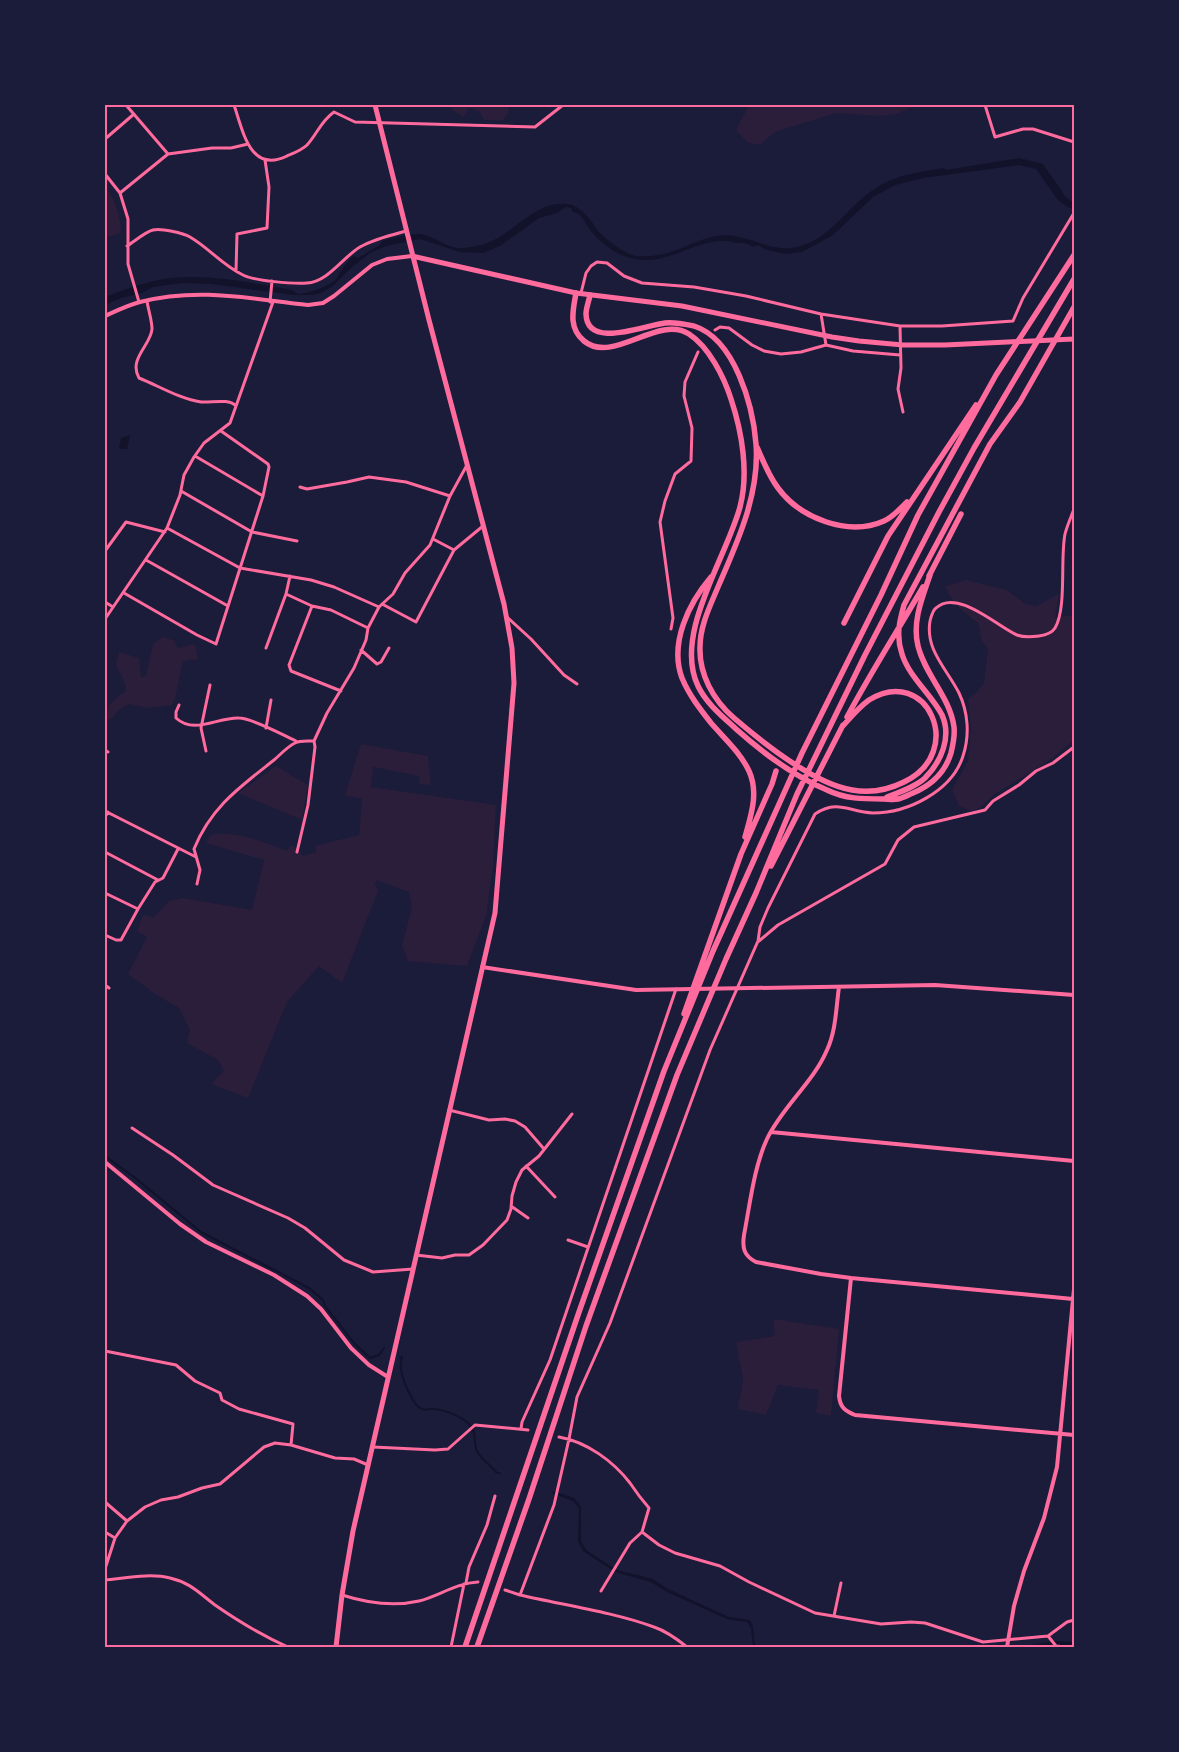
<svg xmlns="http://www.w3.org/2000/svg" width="1179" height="1752" font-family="Raleway,sans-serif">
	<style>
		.green { fill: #2a1e3b }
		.water { fill: #12122b }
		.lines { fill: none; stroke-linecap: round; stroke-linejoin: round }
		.stream { stroke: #12122b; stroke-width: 2 }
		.minor { stroke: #ff6b9d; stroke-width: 3 }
		.tertiary { stroke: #ff6b9d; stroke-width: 4 }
		.primary { stroke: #ff6b9d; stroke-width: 5 }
		.trunk { stroke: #ff6b9d; stroke-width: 5 }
		.motorway { stroke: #ff6b9d; stroke-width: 5.5 }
		.neatline { fill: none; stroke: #ff6b9d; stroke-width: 2 }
	</style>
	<rect width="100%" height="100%" fill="#1b1b3a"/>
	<path class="green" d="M 451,105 L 510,105 L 507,115 L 502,121 L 484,120 L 479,111 L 469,108 L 464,117 L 452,110 Z
		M 749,105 L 917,105 L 897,114 L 880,116 L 836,113 L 775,132 L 760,145 L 748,143 L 736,130 Z
		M 105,186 C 115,200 121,215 121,233 L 105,238 Z
		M 966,580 L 1007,590 L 1025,604 L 1036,606 L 1059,594 L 1055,618 L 1074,615 L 1074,740 L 1050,760 L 992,796 L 981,807 L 971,811 L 959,806 L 952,790 L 968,761 L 971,729 L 968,698 L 976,693 L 984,683 L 988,649 L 982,641 L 978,623 C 964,613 952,603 945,586 Z
		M 163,637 L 173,640 L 178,648 L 194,644 L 196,647 L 198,659 L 184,661 L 182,665 L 175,699 L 172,705 L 148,708 L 129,704 L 119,710 L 110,720 L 105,719 C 106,705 115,698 126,691 L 125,683 L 116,665 L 119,652 L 139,658 L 141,677 L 146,676 L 153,644 Z
		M 361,744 L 428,756 L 431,785 L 420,784 L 419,776 L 373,767 L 371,787 L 496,805 L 493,866 L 486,916 L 467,966 L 408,961 L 402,946 L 412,907 L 409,892 L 377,880 L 375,884 L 378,891 L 342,983 L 319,966 L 287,1002 L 248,1098 L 211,1084 L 224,1071 L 218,1060 L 187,1043 L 190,1030 L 179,1008 L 155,994 L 128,974 L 147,937 L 137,931 L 143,915 L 154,917 L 169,901 L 183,898 L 252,910 L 264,860 L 206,843 L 211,835 C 237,830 262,842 287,851 L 290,846 L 295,847 L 303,856 L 316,852 L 315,846 L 359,835 L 362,799 L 345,795 Z
		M 276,766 L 308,785 L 302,820 L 238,793 Z
		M 773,1319 L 839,1329 L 831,1416 L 816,1413 L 819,1390 L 778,1385 L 766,1415 L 738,1409 L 743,1380 L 736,1342 L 775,1336 Z"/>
	<path class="water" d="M 1019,158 L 1043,164 L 1065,196 L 1074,204 L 1074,210 L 1066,206 L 1058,200 L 1036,169 L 1019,165 L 923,178 L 895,185 L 873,197 L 833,235 L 802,252 L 785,254 L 764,249 L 758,245 L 753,247 C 748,242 742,243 736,243 C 731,242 725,240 720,241 C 695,242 673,260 646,260 C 622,260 602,246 588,227 C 584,220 581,213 573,212 L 571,208 L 566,207 L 557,213 L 539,218 L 500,246 L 483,253 L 460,252 L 420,239 L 386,246 L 370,253 L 352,267 L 333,286 L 321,293 L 311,295 L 294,295 L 212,284 L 182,283 L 153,287 L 142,293 L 121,298 L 105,305 L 105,297 C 126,289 148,281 171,278 C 212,274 252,283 292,290 L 298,294 C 307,294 332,286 337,278 C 341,270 347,262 353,256 L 358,258 L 380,245 L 382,241 C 393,238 407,234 419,234 C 433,235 445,247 458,248 C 465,249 477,246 484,244 C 514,235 533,201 567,204 C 583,206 591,222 600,233 C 610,243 621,251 635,256 C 639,257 645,256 650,256 C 675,255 693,240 717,236 C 743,231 766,251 791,248 C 827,244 846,208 873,190 C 894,175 919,172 944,168 L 946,170 Z
		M 130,435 L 127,449 L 119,449 L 121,438 Z
		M 553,1491 L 574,1498 L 581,1507 L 581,1541 L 586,1550 L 617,1570 L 653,1579 L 668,1589 L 729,1617 L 749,1620 C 757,1628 751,1638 757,1647 L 753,1647 L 751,1628 L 747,1622 L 727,1619 L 667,1592 L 651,1582 L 615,1572 L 583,1551 L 578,1541 L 579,1508 L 573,1501 L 552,1493 Z
		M 1056,1641 L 1074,1642 L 1074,1645 C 1055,1644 1037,1647 1018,1647 Z"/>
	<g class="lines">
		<path class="stream" d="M 105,1156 L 134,1177 L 201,1232 L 309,1288 L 323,1300 L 325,1306 L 354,1343 L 370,1358 L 379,1355 L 384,1348
			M 400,1357 L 402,1357 C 401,1361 400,1365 401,1369 C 402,1378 413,1407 422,1409 C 426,1411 430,1408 434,1409 C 445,1410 461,1416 469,1424 C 478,1432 472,1443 478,1453 C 483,1460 491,1466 497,1473 L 500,1473"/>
		<path class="minor" d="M 126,105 L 168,154
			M 234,105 C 243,131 250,174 287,156 C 294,153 302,150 307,145 C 317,134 321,121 334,112 L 355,122 L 535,127 L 563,105
			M 985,105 L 995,137 L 1023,129 L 1033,129 L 1074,142
			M 105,139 L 134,114
			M 105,174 L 120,193 L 128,219 L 128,264 L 139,302
			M 120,193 L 168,154 L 212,148 L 231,148 L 248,144
			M 127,246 C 135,241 145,232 153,230 C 161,228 183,233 190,237 C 209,248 222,265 243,275 C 255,281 293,284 307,283 C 328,282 343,257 360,247 C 374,239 391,235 406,231
			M 236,271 L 237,234 L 267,228 L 269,187 L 265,160
			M 581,293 L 586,273 L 591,266 L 597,262 L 607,263 L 624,276 L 642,283 L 694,287 L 746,296 L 821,314 L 900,326 L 942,326 L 1013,321 L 1023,298 L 1074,213
			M 147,301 C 148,309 152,320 152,329 C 151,345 128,359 139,378 C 159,386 180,399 201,402 C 212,403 228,398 236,406
			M 270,302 L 272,281
			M 821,314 L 826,345
			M 900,326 L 901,368 L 898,389 L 903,412
			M 715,330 L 720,327 L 729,328 L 752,345 L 764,351 L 781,354 L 801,352 L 826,345 L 853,351 L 900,355
			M 195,456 L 263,496
			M 300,487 L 307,489 L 347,482 L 369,477 L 406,482 L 450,496
			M 181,491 L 252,532 L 297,541
			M 167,528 L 240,568 L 311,580 L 334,587 L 379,607
			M 433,539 L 454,550
			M 105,551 L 126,522 L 165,532
			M 146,560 L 228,606
			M 124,593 L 197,635 L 216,644 L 263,496 L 269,467 L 268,464 L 221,431
			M 286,594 L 312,606 L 331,610 L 368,628
			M 105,602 L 113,607
			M 382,604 L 416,622 L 454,550 L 483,526
			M 312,606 L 289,665 L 291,671 L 341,691
			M 507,617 L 531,639 L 564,675 L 577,684
			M 105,619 L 167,528 L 180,495 L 184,475 L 194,457 L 204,443 L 230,423 L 273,302
			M 671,629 L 673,618 L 660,522 L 665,501 L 675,474 L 691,461 L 692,428 L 684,396 L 685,382 L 698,352
			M 266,648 L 286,594 L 290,576
			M 361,650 L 377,664 L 381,662 L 389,648
			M 179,705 L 176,712 L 176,718 C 194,735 218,717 239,718 C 252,718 283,735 296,741
			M 266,728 L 271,700
			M 105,750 L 108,752
			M 206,751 L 201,728 L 210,685
			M 105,811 L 196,857
			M 105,817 L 108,812
			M 105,852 L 158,880
			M 297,852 L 308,805 L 315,747 L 314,741
			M 197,884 L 200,870 L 194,849 C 211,807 240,787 274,760 C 281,754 287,747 295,743 C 300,740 308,741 314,741 L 327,713 L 354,668 L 366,640 L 368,628 L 379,607 L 393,594 L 405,573 L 430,545 L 450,496 L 467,465
			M 105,893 L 138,909
			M 105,935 L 116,940 L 121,940 L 138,909 L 155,882 L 163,878 L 178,849
			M 759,941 L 778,925 L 885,864 L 898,840 L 914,827 L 985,810 L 993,801 L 1019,785 L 1036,771 L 1053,763 L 1074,747
			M 105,985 L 109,988
			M 449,1110 L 489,1120 L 505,1119 L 515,1121 L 525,1127 L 544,1149
			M 132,1128 L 173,1155 L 213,1185 L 288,1218 L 305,1228 L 344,1260 L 373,1272 L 413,1269
			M 526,1166 L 555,1197
			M 511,1206 L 528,1218
			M 568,1240 L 588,1247
			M 416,1255 L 442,1258 L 455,1255 L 469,1255 L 483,1245 L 507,1220 L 511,1209 L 512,1196 L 516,1182 L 522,1170 L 539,1156 L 572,1114
			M 105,1351 L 176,1365 L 195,1381 L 220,1393 L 222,1400 L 239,1409 L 293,1424 L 291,1445 L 335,1458 L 354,1459 L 368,1465
			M 521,1429 L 522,1422 L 550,1360 L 676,989
			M 559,1437 C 587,1442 613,1461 630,1483 C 636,1492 642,1500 649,1508 L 642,1532 L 630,1543 L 601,1591
			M 373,1447 L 435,1450 L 448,1449 L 475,1425 L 528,1430
			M 105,1502 L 127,1521
			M 105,1532 L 115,1538 L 105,1569
			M 642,1532 L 659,1545 L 675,1553 L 720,1566 L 749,1582 L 815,1613 L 881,1624 L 911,1622 L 925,1623 L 983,1642 L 1048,1636 L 1067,1622 L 1074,1620
			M 115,1538 L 127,1521 L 145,1507 L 161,1500 L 178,1497 L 202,1488 L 220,1484 L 264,1447 L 275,1443 L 291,1445
			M 105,1580 C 126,1578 150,1573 170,1578 C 191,1583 199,1593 215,1605 C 238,1621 263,1636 288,1647
			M 466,1583 L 469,1567 L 487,1525 L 495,1496
			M 505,1590 L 520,1595 C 563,1605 613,1612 654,1627 C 666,1631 677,1639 687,1647
			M 342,1595 C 367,1603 393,1607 419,1601 C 439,1596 456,1583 478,1582
			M 520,1595 L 554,1505 L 569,1439 L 577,1397 L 610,1323 L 710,1050 L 758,941 L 760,927 L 768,908 L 815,814 C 838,799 849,812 873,813 C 908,813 952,791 963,756 C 970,735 968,712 959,693 C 947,669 925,650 930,621 C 931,617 933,610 936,608 C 957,588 998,627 1017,635 C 1025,638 1032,637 1039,636 C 1046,635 1052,633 1055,628 C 1067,608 1060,558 1065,534 C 1067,526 1071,517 1074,509
			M 834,1616 L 841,1583
			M 1048,1636 L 1056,1646 L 1065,1647
			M 451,1647 L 464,1584"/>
		<path class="tertiary" d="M 105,316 C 116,311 128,305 140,302 C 199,287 250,299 308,305 L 323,303 L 334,296 L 372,265 L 387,259 L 412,256
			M 482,967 L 636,990 L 935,985 L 1074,995
			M 839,987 C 836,1008 836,1031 827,1050 C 813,1083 782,1107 767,1139 C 754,1167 750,1204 744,1235 C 742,1248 744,1256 756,1262 L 821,1274 L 851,1278 L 1073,1299
			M 771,1132 L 1074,1161
			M 105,1162 L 180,1224 L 206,1242 L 274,1275 L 307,1296 L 321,1309 L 351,1348 L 369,1365 L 388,1377
			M 851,1278 L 839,1396 C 840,1407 845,1411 855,1415 L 1074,1435
			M 1007,1647 L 1014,1606 L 1024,1571 L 1044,1518 L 1057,1467 L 1074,1289"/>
		<path class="primary" d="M 412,256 L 576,293 L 682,306 L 832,337 L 859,341 L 903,345 L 945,345 L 1074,339"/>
		<path class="trunk" d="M 336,1647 L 342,1595 L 353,1531 L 495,913 L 514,683 L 512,648 L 504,604 L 429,320 L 375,105"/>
		<path class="motorway" d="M 576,293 C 573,310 568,328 584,341 C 613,365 658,314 689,334 C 709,347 724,377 731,399 C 742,432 749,473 740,507 C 726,559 673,634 698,686 C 706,703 722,716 736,729 C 763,753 793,776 827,790 C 845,799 863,799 883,799 C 888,799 893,800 898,799 C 903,798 908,795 913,793 C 932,785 945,773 951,753 C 953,745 955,736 954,727 C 950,697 925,675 918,646 C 912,622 922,598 930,575
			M 590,295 C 589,301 586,308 586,314 C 587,350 645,325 665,323 C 675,322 684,324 694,326 C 735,339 753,406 756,444 C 760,494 737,543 718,587 C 710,606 700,626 700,647 C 699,674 713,700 734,718 C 762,742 815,784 852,790 C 869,793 888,790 904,782 C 967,752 927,664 869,700 C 859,707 850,718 842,727
			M 757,447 C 763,461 769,476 778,488 C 800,518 848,537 884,521 C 893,517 900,509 907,502
			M 929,576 L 961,514
			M 711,577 C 689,603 669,643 682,678 C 689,695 700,709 711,723 C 724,738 740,752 749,771 C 759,793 751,815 745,837
			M 844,623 L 888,536 L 976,405
			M 847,717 C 871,672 898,630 923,587
			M 887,797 C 900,792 915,787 925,778 C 941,762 952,737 942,715 C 931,694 909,677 902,654 C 896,636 899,623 904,605 L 990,444 L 1020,402 L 1074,307
			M 771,866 L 843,725
			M 684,1014 L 741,854 L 772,784 L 776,771
			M 465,1647 L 579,1312 L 664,1071 L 713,951 L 802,753 L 881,595 L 918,515 L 996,375 L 1074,255
			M 477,1647 L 529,1499 L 586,1326 L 677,1075 L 726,959 L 756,893 L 797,794 L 865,655 L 939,512 L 974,448 L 1074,279"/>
	</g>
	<rect width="1179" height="1752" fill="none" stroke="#1b1b3a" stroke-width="212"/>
	<rect x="106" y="106" width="967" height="1540" class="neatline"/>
</svg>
